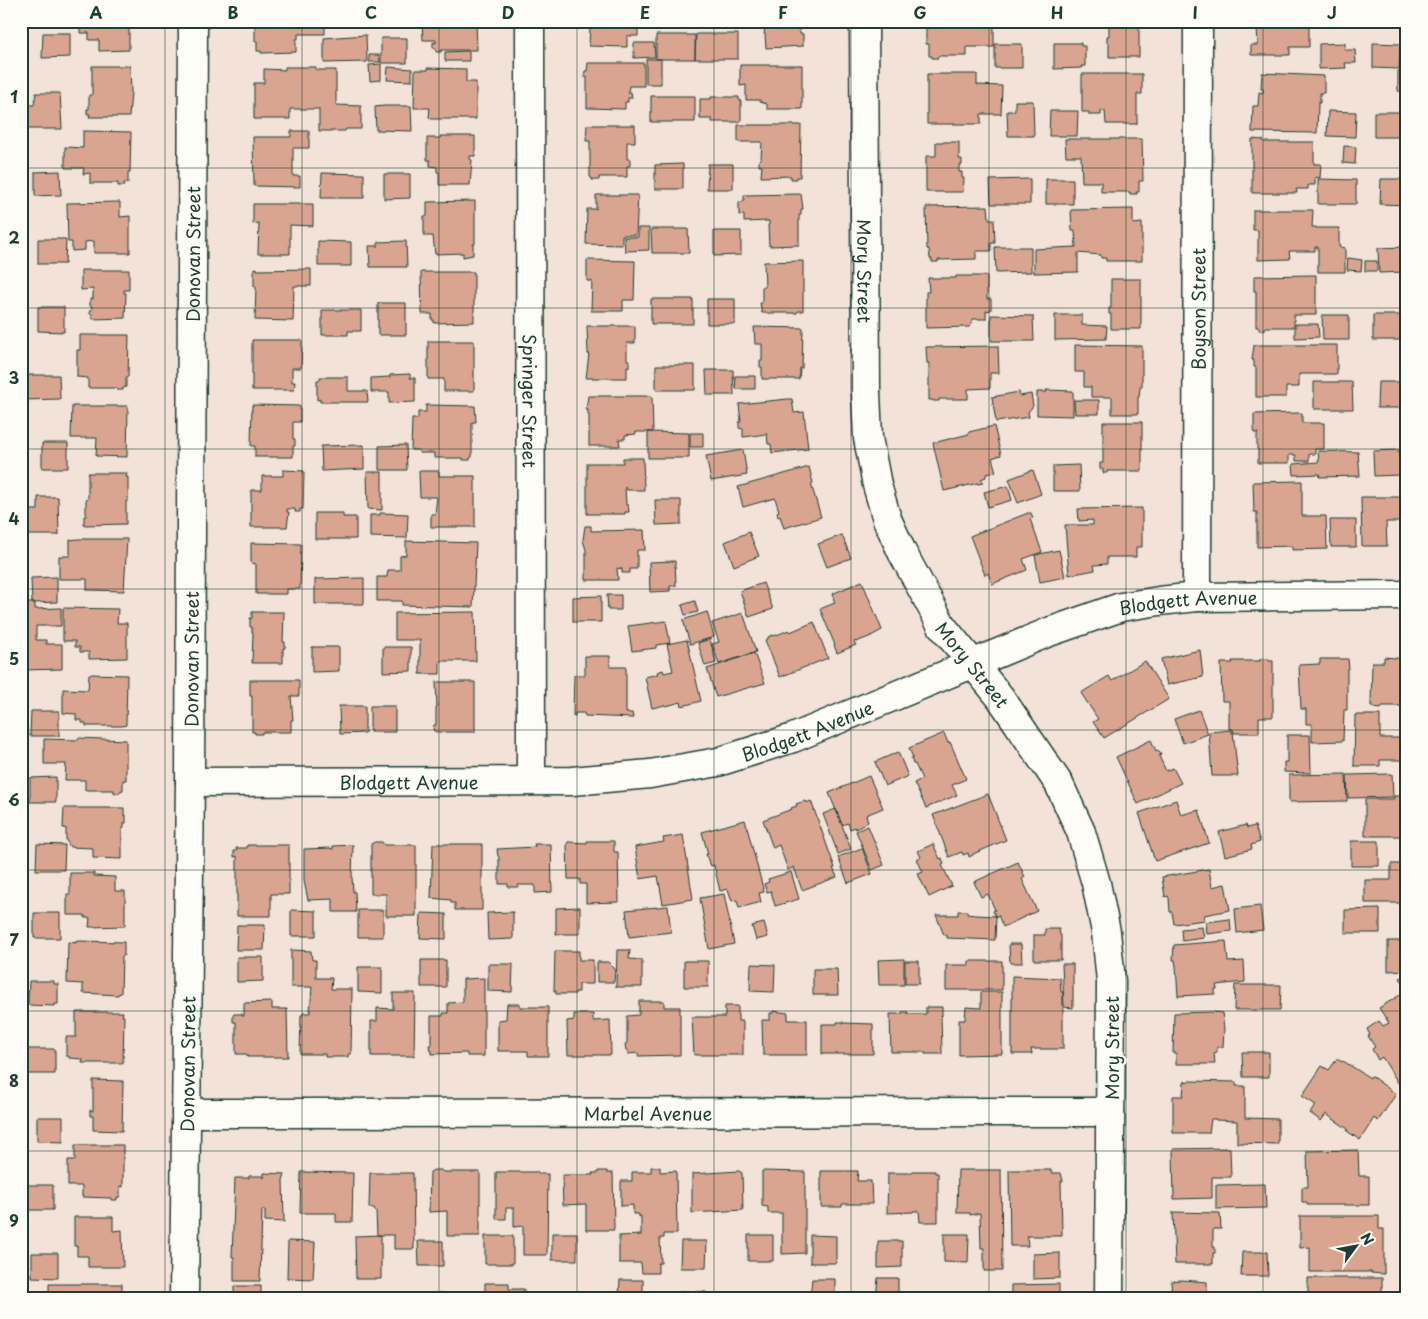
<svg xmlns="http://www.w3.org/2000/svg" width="1428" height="1319" font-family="'Playpen Sans',sans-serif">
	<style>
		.building { fill: #daa590; stroke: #1f3d34 }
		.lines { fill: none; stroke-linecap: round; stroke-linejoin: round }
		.minor-casing { stroke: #1f3d34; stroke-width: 31 }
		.minor { stroke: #fdfcf7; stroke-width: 28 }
		.grid { fill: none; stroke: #1f3d34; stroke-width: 1; stroke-opacity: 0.55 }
		.labels { text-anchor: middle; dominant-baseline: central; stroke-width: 5; stroke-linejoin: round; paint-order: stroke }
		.street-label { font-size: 18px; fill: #1f3d34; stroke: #fdfcf7 }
		.neatline { fill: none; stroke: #1f3d34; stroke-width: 2 }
		.grid-label { font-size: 16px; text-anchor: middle; font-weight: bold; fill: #1f3d34 }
	</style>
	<rect width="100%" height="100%" fill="#f2e2d8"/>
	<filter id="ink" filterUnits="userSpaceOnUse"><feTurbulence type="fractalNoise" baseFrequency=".02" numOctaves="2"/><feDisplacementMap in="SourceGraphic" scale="10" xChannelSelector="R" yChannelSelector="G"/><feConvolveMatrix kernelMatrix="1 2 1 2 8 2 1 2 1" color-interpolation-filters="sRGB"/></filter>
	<g filter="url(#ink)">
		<path class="building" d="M 80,21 L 129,21 L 129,50 L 99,51 L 99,40 L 89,40 L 89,33 L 80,33 Z
			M 255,21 L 325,21 L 325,34 L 298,34 L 298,39 L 296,39 L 296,52 L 261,53 L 261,51 L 257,51 L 257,41 L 255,41 Z
			M 422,21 L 476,21 L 477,50 L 441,50 L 441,52 L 436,52 L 436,48 L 433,48 L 433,42 L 436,43 L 436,40 L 423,40 Z
			M 588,21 L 638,21 L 638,36 L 627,36 L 627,47 L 589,46 L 590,27 L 588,27 Z
			M 700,21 L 728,21 L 728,23 L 716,23 L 716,27 L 710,27 L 710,23 L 700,23 Z
			M 766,21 L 797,21 L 797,29 L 799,29 L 800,34 L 803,34 L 803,46 L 766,48 L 765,34 L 764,34 Z
			M 926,21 L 994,21 L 994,47 L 967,47 L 967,56 L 938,56 L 938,58 L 932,58 L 932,56 L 929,56 L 929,44 L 926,44 Z
			M 1109,21 L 1141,21 L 1141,26 L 1139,26 L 1139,57 L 1109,57 L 1109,42 L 1107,43 L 1107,36 L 1109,36 Z
			M 1253,21 L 1302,21 L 1302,25 L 1309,25 L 1309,47 L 1290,47 L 1290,55 L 1251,55 L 1251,45 L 1258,45 L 1257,28 L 1258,28 L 1258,25 L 1254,26 Z
			M 43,33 L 70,33 L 70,57 L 42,58 Z
			M 696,34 L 738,34 L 738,59 L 695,59 Z
			M 366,35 L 367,62 L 324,63 L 324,38 Z
			M 656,35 L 695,35 L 695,59 L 656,59 Z
			M 381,38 L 407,38 L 407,63 L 381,63 Z
			M 634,43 L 654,43 L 655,57 L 634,58 Z
			M 1054,43 L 1081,43 L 1081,46 L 1085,46 L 1085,66 L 1081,66 L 1082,68 L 1054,69 Z
			M 1345,43 L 1345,50 L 1355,50 L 1356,63 L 1345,63 L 1346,68 L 1319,69 L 1319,44 Z
			M 1373,43 L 1400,44 L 1399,69 L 1373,68 Z
			M 995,44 L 1022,44 L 1022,68 L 995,68 Z
			M 469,51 L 469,61 L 445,61 L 445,52 Z
			M 369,55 L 379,55 L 380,62 L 369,62 Z
			M 646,59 L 661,59 L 661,84 L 646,84 Z
			M 588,63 L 644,63 L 644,86 L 629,86 L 628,92 L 631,92 L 632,98 L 628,98 L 628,102 L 625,102 L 625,109 L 587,108 L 587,77 L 584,77 L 585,71 L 587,71 Z
			M 381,64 L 381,80 L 370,81 L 369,65 Z
			M 740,65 L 802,65 L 802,109 L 767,109 L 767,104 L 760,102 L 760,100 L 746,100 L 746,85 L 740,86 Z
			M 92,66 L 130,66 L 131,92 L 129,117 L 89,117 L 90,114 L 87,114 L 87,109 L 89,109 L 89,95 L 92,95 Z
			M 285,67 L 316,67 L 316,70 L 336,70 L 336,105 L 361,106 L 361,129 L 346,129 L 345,131 L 319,131 L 319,109 L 290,109 L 290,119 L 254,119 L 254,83 L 264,83 L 264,69 L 285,70 Z
			M 388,67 L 412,69 L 412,81 L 387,80 Z
			M 427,68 L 466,69 L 466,82 L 476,82 L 476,119 L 431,119 L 429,117 L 430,108 L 414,108 L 415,70 L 428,70 Z
			M 1398,71 L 1407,71 L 1407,92 L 1398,91 Z
			M 1262,73 L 1324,76 L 1324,93 L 1320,93 L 1320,103 L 1318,103 L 1317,133 L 1252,132 L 1253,106 L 1258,106 L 1259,92 L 1263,93 L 1263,89 L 1261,89 Z
			M 927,74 L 977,74 L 977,85 L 1002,86 L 1001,114 L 981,114 L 981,124 L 927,124 Z
			M 1082,74 L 1142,74 L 1142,94 L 1137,94 L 1137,124 L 1106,124 L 1105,111 L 1101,111 L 1101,115 L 1089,115 L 1089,112 L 1082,112 Z
			M 36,93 L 60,93 L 62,129 L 23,129 L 23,105 L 34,105 Z
			M 651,96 L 695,96 L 695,122 L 651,122 Z
			M 711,97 L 739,97 L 739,100 L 741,101 L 741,121 L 739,121 L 739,122 L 712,122 L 712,119 L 700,119 L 700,99 L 711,99 Z
			M 1015,101 L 1033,101 L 1034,136 L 1008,136 L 1007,111 L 1015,111 Z
			M 384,106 L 411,106 L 412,131 L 376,130 L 375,107 Z
			M 1050,111 L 1078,111 L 1077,136 L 1049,136 Z
			M 1328,111 L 1356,112 L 1355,137 L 1327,136 Z
			M 1374,112 L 1401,112 L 1401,137 L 1374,137 Z
			M 587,125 L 635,125 L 635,142 L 627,142 L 627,159 L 630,159 L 630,166 L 627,166 L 627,177 L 599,177 L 599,180 L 592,180 L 592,178 L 590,177 L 590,141 L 586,141 Z
			M 738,125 L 801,125 L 800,177 L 796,177 L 796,179 L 791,179 L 791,176 L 761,177 L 762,166 L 759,166 L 759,160 L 761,159 L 762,142 L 738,142 Z
			M 83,131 L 131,132 L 130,172 L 128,172 L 128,183 L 124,183 L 124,186 L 118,186 L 118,183 L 90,183 L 90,173 L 83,174 L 84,168 L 65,168 L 65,147 L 83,148 Z
			M 291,131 L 309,131 L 309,148 L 293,148 L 293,176 L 300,176 L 300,187 L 254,186 L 253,137 L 291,137 Z
			M 440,136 L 475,136 L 475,156 L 470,156 L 470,159 L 472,160 L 470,185 L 439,185 L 439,172 L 437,172 L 437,167 L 430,166 L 430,160 L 427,160 L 427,138 L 441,138 Z
			M 1065,139 L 1142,139 L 1143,181 L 1139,181 L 1139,192 L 1136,192 L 1137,194 L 1130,194 L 1130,192 L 1101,192 L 1101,182 L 1082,182 L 1081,156 L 1066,156 Z
			M 1252,139 L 1263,140 L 1264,142 L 1314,142 L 1314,164 L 1321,164 L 1320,178 L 1315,177 L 1315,185 L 1308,185 L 1308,189 L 1296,189 L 1297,193 L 1252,193 Z
			M 936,142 L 959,142 L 959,159 L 962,159 L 962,165 L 959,165 L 959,172 L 962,172 L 962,178 L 964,178 L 963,192 L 926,192 L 926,156 L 936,156 Z
			M 1344,146 L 1356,147 L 1355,164 L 1343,163 Z
			M 683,164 L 683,189 L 655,189 L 655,165 Z
			M 708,164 L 733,164 L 733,189 L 707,189 Z
			M 60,171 L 61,195 L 35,196 L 35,172 Z
			M 322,173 L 364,174 L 364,198 L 321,198 Z
			M 384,174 L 410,174 L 410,198 L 384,199 Z
			M 1030,179 L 1030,204 L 991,204 L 990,180 Z
			M 1046,179 L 1073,179 L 1073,204 L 1046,204 Z
			M 1318,179 L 1356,180 L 1356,204 L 1318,204 Z
			M 1381,179 L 1407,179 L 1407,205 L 1380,204 Z
			M 801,194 L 803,209 L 801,209 L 801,215 L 799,215 L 799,245 L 769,246 L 768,225 L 769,225 L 769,221 L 744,222 L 744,215 L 739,215 L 739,202 L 744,201 L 744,195 Z
			M 596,195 L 638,195 L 636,235 L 622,235 L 622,245 L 586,244 L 587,209 L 596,209 Z
			M 475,201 L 475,244 L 473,244 L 473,255 L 463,257 L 463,253 L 435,254 L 433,236 L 424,236 L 424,216 L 427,216 L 427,202 Z
			M 120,202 L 120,217 L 130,216 L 130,253 L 94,253 L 94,241 L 85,242 L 85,250 L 72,251 L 72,242 L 68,242 L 67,203 Z
			M 253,204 L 313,204 L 313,226 L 290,225 L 290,254 L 258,254 L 259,223 L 253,224 Z
			M 988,206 L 989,219 L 994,219 L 995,243 L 991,243 L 991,251 L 976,251 L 976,259 L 938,260 L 938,262 L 932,262 L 932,259 L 930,259 L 929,249 L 927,249 L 926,207 Z
			M 1133,209 L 1133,224 L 1142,223 L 1142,261 L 1106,261 L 1106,258 L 1101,258 L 1101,255 L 1078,253 L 1078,272 L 1034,273 L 1034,249 L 1076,247 L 1075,231 L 1072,231 L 1071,210 Z
			M 1253,210 L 1313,210 L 1312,227 L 1316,227 L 1316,228 L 1339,228 L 1339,247 L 1345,248 L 1345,272 L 1318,272 L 1318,247 L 1315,247 L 1315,251 L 1289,251 L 1290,259 L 1258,260 L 1258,230 L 1253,230 Z
			M 638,228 L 649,228 L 649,250 L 625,251 L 624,237 L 638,237 Z
			M 651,229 L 688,229 L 689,253 L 652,253 Z
			M 714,231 L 741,231 L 741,255 L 714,256 Z
			M 38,239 L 66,239 L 65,264 L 38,264 Z
			M 318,241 L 351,242 L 351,266 L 318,266 Z
			M 406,241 L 407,267 L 370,267 L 369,246 L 378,246 L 378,242 Z
			M 995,247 L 1031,247 L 1031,272 L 996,273 Z
			M 1404,247 L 1405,272 L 1379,273 L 1378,248 Z
			M 1348,258 L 1362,260 L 1361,271 L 1347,270 Z
			M 587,260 L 635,261 L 634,300 L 623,300 L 623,311 L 591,311 L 592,281 L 587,281 Z
			M 803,261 L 803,311 L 798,311 L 797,313 L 762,313 L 760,303 L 762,303 L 762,287 L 765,287 L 764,262 Z
			M 1365,261 L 1377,261 L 1377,271 L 1365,271 Z
			M 257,268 L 257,270 L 311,269 L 311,286 L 294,286 L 293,321 L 255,320 L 256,286 L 254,286 L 254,269 Z
			M 81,270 L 129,270 L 129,290 L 124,290 L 124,293 L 126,293 L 125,318 L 93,319 L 92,314 L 90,314 L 90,310 L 92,310 L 92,306 L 90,306 L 90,299 L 93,299 L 93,289 L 81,290 Z
			M 421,272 L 474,272 L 474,322 L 434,323 L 434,320 L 432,320 L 432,314 L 422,314 Z
			M 1316,275 L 1316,315 L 1294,315 L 1294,327 L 1265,327 L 1265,330 L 1259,330 L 1259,327 L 1256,327 L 1256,291 L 1254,291 L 1254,276 Z
			M 956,276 L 987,276 L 987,299 L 991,299 L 991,310 L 986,311 L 986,319 L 972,319 L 971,325 L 969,327 L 926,328 L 926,292 L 929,292 L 928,278 L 956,278 Z
			M 1111,279 L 1141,279 L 1141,329 L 1111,329 L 1111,314 L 1109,314 L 1109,308 L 1111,308 Z
			M 651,299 L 693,299 L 693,324 L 651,324 Z
			M 707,299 L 735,299 L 735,324 L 707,324 Z
			M 378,303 L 406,303 L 406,335 L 378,335 Z
			M 38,307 L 64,307 L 64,332 L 38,331 Z
			M 322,310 L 361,310 L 361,331 L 348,331 L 348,335 L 322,335 Z
			M 991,315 L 1033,316 L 1034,341 L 991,341 Z
			M 1055,315 L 1082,315 L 1082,325 L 1107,326 L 1106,339 L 1055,340 Z
			M 1322,315 L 1349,315 L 1349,340 L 1323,340 Z
			M 1373,315 L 1401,315 L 1400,340 L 1373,340 Z
			M 1295,324 L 1318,324 L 1319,337 L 1295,338 Z
			M 587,326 L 635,326 L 635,343 L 627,343 L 627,360 L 629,360 L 629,367 L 627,366 L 627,378 L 586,378 L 589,354 L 588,354 Z
			M 754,327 L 803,328 L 802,368 L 800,368 L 799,379 L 762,379 L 762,367 L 760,367 L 760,361 L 762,361 L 762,344 L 755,344 Z
			M 80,335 L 129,335 L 128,377 L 126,377 L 126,387 L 123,388 L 123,390 L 117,390 L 116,388 L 88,388 L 88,378 L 77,377 L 77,350 L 80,350 Z
			M 252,340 L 302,340 L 301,368 L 292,368 L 292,382 L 295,382 L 294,390 L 252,390 Z
			M 428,341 L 474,341 L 474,391 L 444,391 L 444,379 L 428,379 Z
			M 1075,345 L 1142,346 L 1142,387 L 1140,387 L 1139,397 L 1138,397 L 1138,414 L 1112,414 L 1112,397 L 1091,397 L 1091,387 L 1084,387 L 1084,372 L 1075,372 Z
			M 1254,345 L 1337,345 L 1337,374 L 1299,374 L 1299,387 L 1286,387 L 1286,397 L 1256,397 L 1256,367 L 1254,367 L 1254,360 L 1252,360 Z
			M 998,346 L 999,373 L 990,373 L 990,388 L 968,389 L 968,399 L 939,399 L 939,401 L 933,401 L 933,400 L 929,400 L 929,363 L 927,363 L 926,347 Z
			M 656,365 L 695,365 L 695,390 L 656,390 Z
			M 706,370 L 733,370 L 734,395 L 707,395 Z
			M 410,374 L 410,378 L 415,378 L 415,402 L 389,403 L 389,392 L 371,392 L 371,378 L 390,377 L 390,375 Z
			M 21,375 L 59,375 L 60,399 L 21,400 Z
			M 735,376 L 755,376 L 755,389 L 736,389 Z
			M 320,377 L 348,377 L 348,391 L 367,391 L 368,402 L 320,402 L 320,399 L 317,400 L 317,380 L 320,380 Z
			M 1314,382 L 1352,382 L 1353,409 L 1314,409 Z
			M 1378,382 L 1406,382 L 1405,408 L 1377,408 Z
			M 1046,390 L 1073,391 L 1073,416 L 1037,415 L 1037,392 L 1047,392 Z
			M 1019,392 L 1020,396 L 1031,394 L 1033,406 L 1028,412 L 1029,417 L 996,422 L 992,397 Z
			M 588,396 L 652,396 L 653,432 L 636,432 L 636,434 L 625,435 L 625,439 L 619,439 L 620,446 L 589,446 L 589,415 L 588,415 L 588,410 L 586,410 Z
			M 788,399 L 792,399 L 794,413 L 804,412 L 808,449 L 772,453 L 771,444 L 768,444 L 767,434 L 743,437 L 743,429 L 739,428 L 739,422 L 741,422 L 739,404 Z
			M 1074,400 L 1099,400 L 1099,414 L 1075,414 Z
			M 252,405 L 300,406 L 300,422 L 293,422 L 293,439 L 295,439 L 295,446 L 293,446 L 293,457 L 255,457 L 255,446 L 251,446 Z
			M 426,405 L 475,406 L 476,422 L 472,422 L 472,457 L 470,458 L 470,460 L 463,460 L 463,458 L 434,458 L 434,453 L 419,453 L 419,450 L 411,450 L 412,419 L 418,419 L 418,412 L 426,412 Z
			M 72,406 L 128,406 L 127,457 L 96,456 L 97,438 L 71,438 Z
			M 1302,413 L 1302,423 L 1324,423 L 1324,449 L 1315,449 L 1315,454 L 1309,454 L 1309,461 L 1296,461 L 1296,455 L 1289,455 L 1289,463 L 1258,463 L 1258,449 L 1257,449 L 1257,435 L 1258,433 L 1254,433 L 1254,414 Z
			M 1103,422 L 1142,422 L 1142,471 L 1107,471 L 1107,473 L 1103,473 L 1103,469 L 1100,469 L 1100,463 L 1103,463 Z
			M 994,426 L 1001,455 L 992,458 L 996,472 L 986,474 L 986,477 L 981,479 L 983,483 L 978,484 L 978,483 L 944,491 L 933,443 L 969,434 L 969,432 Z
			M 648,432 L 689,433 L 689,458 L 648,458 Z
			M 690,433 L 703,433 L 703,447 L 690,447 Z
			M 42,443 L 68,443 L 68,468 L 42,468 Z
			M 364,445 L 364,469 L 322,471 L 321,446 Z
			M 406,445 L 407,470 L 379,470 L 379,446 Z
			M 743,450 L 747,475 L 711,481 L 706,456 Z
			M 1399,450 L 1400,475 L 1374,476 L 1373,451 Z
			M 1318,451 L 1358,452 L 1360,476 L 1319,477 L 1320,474 L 1294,475 L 1293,464 L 1319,462 Z
			M 623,458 L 643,458 L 644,490 L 627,490 L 625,487 L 626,505 L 628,505 L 629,512 L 625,512 L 625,514 L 587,514 L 587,463 L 623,463 Z
			M 1079,465 L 1080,491 L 1053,491 L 1053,466 Z
			M 809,467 L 813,483 L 811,484 L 821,517 L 784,528 L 780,516 L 778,517 L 777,512 L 779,511 L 775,498 L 743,507 L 738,487 Z
			M 283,470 L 304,471 L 303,509 L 300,509 L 300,512 L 295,512 L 295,509 L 287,509 L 287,512 L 289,512 L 287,527 L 251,527 L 251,490 L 262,490 L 262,476 L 283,476 Z
			M 1033,470 L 1041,494 L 1018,503 L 1009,479 Z
			M 419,471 L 439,471 L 439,476 L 475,476 L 475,527 L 431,527 L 431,514 L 435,514 L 437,497 L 420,497 Z
			M 367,472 L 382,472 L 382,510 L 368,509 Z
			M 88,473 L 127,473 L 126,477 L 128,477 L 128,501 L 126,501 L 126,524 L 84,525 L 84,516 L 86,516 L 86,500 L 88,499 Z
			M 1302,481 L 1302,516 L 1326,516 L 1327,549 L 1292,550 L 1292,546 L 1257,547 L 1257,512 L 1254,512 L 1253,482 Z
			M 1008,486 L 1012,500 L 988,507 L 984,492 Z
			M 38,497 L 58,497 L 59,535 L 21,535 L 21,510 L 38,510 Z
			M 1361,497 L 1407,497 L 1407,522 L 1386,522 L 1387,546 L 1362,546 Z
			M 655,500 L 681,500 L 681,524 L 656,525 Z
			M 1142,508 L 1142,547 L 1136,547 L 1136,557 L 1107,557 L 1107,564 L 1094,565 L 1095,570 L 1069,575 L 1065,525 L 1093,525 L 1093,520 L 1079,521 L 1078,509 Z
			M 315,513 L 343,513 L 343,517 L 356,517 L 356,539 L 315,539 Z
			M 380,513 L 408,514 L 407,538 L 370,537 L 370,515 L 380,515 Z
			M 1028,513 L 1031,513 L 1033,518 L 1030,519 L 1042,552 L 1023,559 L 1027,570 L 992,584 L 988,573 L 985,575 L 970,536 Z
			M 1330,520 L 1356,520 L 1356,547 L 1331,547 Z
			M 585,526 L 591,526 L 591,531 L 644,530 L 645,550 L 637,550 L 637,569 L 630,569 L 630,573 L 622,573 L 622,569 L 617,568 L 618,580 L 586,580 L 586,550 L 583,540 Z
			M 749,532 L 759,556 L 734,566 L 725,542 Z
			M 842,535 L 851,558 L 827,567 L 818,544 Z
			M 78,539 L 127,539 L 124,591 L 87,590 L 87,579 L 59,579 L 59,556 L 70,556 L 70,540 Z
			M 406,541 L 476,543 L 473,607 L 402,605 L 402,601 L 377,601 L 377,577 L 387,577 L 388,570 L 400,570 L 400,556 L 406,555 Z
			M 251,543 L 301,544 L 300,589 L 287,589 L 287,594 L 256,594 L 256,564 L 251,563 Z
			M 1059,550 L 1065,577 L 1040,582 L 1035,555 Z
			M 675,561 L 676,586 L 670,586 L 670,591 L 650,592 L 649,562 Z
			M 57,577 L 57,602 L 32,603 L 31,578 Z
			M 364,578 L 364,604 L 315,604 L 315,579 Z
			M 862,581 L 882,630 L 869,637 L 856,642 L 856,641 L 854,642 L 856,645 L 837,653 L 834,645 L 835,645 L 820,609 L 835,603 L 832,594 Z
			M 763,583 L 773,609 L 749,617 L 740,591 Z
			M 607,595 L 621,595 L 621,610 L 608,610 Z
			M 601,596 L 601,622 L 573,622 L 573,597 Z
			M 695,601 L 698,612 L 685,615 L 682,605 Z
			M 23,603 L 35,603 L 35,609 L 61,608 L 61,626 L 36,626 L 36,640 L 46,640 L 46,644 L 62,644 L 62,669 L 22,670 Z
			M 63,608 L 118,609 L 117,623 L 127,623 L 127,658 L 89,659 L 89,652 L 80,652 L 80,647 L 75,647 L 75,641 L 63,641 Z
			M 252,612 L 284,612 L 283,642 L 285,642 L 285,648 L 283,648 L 283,663 L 252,663 L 253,632 L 252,632 L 252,627 L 250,627 L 250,618 L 252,618 Z
			M 475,612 L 476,661 L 440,661 L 440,674 L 420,674 L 420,640 L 395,640 L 395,613 Z
			M 707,612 L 714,637 L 690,644 L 683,620 Z
			M 743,613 L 756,652 L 719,664 L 712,644 L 719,642 L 712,623 Z
			M 666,621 L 670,643 L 656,645 L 656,648 L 632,651 L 628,626 Z
			M 814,622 L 828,658 L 780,677 L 765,640 L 768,639 L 768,637 L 773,635 L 774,636 L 789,630 L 790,632 Z
			M 710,639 L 716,663 L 705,666 L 698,643 Z
			M 687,640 L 701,701 L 682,706 L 681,702 L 666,706 L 665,705 L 652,708 L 645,677 L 658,674 L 657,672 L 663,670 L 664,673 L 673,671 L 667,644 Z
			M 312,647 L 339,647 L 339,671 L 312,672 Z
			M 383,647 L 411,647 L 411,671 L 383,672 Z
			M 1200,650 L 1203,677 L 1167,685 L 1161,659 Z
			M 754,653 L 765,683 L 716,697 L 707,669 Z
			M 585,656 L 610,656 L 610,667 L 626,667 L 626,713 L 632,713 L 633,718 L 585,716 L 584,713 L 575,713 L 575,716 L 573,716 L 574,675 L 585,675 Z
			M 1384,657 L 1407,659 L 1407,706 L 1382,706 L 1381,709 L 1374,708 L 1374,706 L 1371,706 L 1372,662 L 1384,662 Z
			M 1260,659 L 1269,659 L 1269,661 L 1273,661 L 1273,717 L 1259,717 L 1259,733 L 1234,733 L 1233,729 L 1229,729 L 1229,701 L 1222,701 L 1221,663 L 1233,663 L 1232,661 L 1260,661 Z
			M 1320,659 L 1348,659 L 1349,669 L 1347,669 L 1347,710 L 1344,710 L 1343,741 L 1312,742 L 1312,724 L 1306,724 L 1306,709 L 1301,709 L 1299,665 L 1320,664 Z
			M 1145,661 L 1169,699 L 1104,738 L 1093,722 L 1098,719 L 1081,693 L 1109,676 L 1112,681 Z
			M 89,674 L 127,675 L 126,725 L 122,726 L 86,726 L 86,723 L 82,723 L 82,720 L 76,720 L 76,714 L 63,713 L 63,689 L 88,690 Z
			M 250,680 L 299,680 L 299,696 L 291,696 L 293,720 L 291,720 L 291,732 L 262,732 L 262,734 L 255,734 L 255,732 L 252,732 L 252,696 L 250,696 Z
			M 436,682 L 475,682 L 475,732 L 436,732 L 433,730 L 434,725 L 436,725 L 436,707 L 437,707 Z
			M 339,706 L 365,706 L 365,733 L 340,734 Z
			M 370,706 L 395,706 L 395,732 L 370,732 Z
			M 1199,710 L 1208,734 L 1183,743 L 1174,719 Z
			M 31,711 L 59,711 L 59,736 L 30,736 Z
			M 1355,715 L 1380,715 L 1380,738 L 1402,738 L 1402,760 L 1380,760 L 1380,766 L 1354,766 Z
			M 1232,730 L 1232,733 L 1233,732 L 1238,776 L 1212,776 L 1209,732 Z
			M 944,733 L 948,743 L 950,742 L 966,779 L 952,785 L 957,795 L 926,808 L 914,783 L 922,779 L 915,764 L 913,764 L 911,758 L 913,758 L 909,748 Z
			M 1287,735 L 1310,735 L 1311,773 L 1284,772 L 1284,762 L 1287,762 Z
			M 78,738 L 126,740 L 126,780 L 123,780 L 123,790 L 120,791 L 120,793 L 114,793 L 114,790 L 85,790 L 85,780 L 65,780 L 66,764 L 44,764 L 44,739 L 78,740 Z
			M 1151,740 L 1156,751 L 1158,750 L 1161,755 L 1159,756 L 1166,771 L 1173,768 L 1181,783 L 1138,804 L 1116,757 Z
			M 898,752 L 908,776 L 885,786 L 875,762 Z
			M 1346,774 L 1347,801 L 1289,802 L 1289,775 Z
			M 1392,774 L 1393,797 L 1348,798 L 1347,775 Z
			M 869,776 L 883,808 L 866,815 L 868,822 L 856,829 L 855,827 L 850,829 L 848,823 L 842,825 L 829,793 Z
			M 56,777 L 56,802 L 30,802 L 30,778 Z
			M 988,794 L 1006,840 L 973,854 L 973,855 L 969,857 L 968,853 L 963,855 L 962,852 L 949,857 L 933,815 Z
			M 1394,796 L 1407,796 L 1407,836 L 1365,836 L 1365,799 L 1394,799 Z
			M 1176,800 L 1181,815 L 1199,810 L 1209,843 L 1155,861 L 1139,813 Z
			M 805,801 L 806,803 L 811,801 L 835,868 L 833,868 L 837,877 L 802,890 L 794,867 L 788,870 L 779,845 L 773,848 L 763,820 L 792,809 L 791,808 L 797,806 L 796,804 Z
			M 64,808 L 124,808 L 124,815 L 126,815 L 126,823 L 124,823 L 124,828 L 122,829 L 122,859 L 93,858 L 93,848 L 70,847 L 66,840 L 66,828 L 63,828 Z
			M 836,809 L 851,849 L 838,854 L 823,814 Z
			M 745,820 L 764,892 L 759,893 L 761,902 L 739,908 L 737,900 L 732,901 L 728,889 L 720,891 L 714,865 L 711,866 L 710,863 L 709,863 L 706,854 L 708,854 L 702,832 Z
			M 1246,825 L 1247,828 L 1255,826 L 1260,842 L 1251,845 L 1252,849 L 1225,856 L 1219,832 Z
			M 868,826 L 884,865 L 872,870 L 856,831 Z
			M 683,835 L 693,899 L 663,904 L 658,876 L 640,879 L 635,847 L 664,842 L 663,838 Z
			M 587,841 L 614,841 L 614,852 L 618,852 L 619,902 L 586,903 L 586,884 L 580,884 L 580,879 L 568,879 L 567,844 L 568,842 L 587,843 Z
			M 1351,841 L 1379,841 L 1379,866 L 1351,866 Z
			M 375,842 L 382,842 L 384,845 L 416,845 L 416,916 L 386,916 L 386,894 L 371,894 L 371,844 Z
			M 37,844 L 65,845 L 64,870 L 36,870 Z
			M 433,844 L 482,844 L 482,910 L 455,910 L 455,903 L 451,903 L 451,900 L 431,898 Z
			M 534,844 L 551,844 L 552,892 L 535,893 L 535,885 L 518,885 L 518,887 L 508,887 L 508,884 L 499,884 L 499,857 L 498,856 L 497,849 L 535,847 Z
			M 933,844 L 940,859 L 942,858 L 944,864 L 942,865 L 952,886 L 929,897 L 918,874 L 923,872 L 917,859 L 921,857 L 918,851 Z
			M 247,845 L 289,845 L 289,894 L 271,894 L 271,916 L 237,916 L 237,856 L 234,857 L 234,851 L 237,851 L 236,848 L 247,848 Z
			M 353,845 L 352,878 L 353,892 L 355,892 L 356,912 L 333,912 L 333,899 L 308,900 L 304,881 L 304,849 L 331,848 L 331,849 L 333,849 L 333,846 Z
			M 862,848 L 872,874 L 848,883 L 838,857 Z
			M 1018,862 L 1025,877 L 1022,879 L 1037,911 L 1003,927 L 998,915 L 996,917 L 993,911 L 995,910 L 988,894 L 981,897 L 974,882 Z
			M 1391,864 L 1407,864 L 1407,903 L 1365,903 L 1365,880 L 1391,880 Z
			M 1209,869 L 1212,887 L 1225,884 L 1230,910 L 1204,915 L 1205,920 L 1174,924 L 1172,912 L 1170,912 L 1169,898 L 1168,896 L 1165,897 L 1162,877 Z
			M 791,872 L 799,899 L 775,906 L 771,891 L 767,892 L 764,884 L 769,882 L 768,879 Z
			M 70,873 L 94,873 L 94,876 L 115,877 L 115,891 L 125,891 L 125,926 L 89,927 L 90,918 L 85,918 L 85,915 L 67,915 L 67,894 L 70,894 Z
			M 724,894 L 734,944 L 709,949 L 700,898 Z
			M 668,906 L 671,932 L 629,937 L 626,910 Z
			M 1260,906 L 1263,930 L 1237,933 L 1235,909 Z
			M 580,907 L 580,934 L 556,934 L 556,908 Z
			M 1380,909 L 1380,933 L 1345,933 L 1345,910 Z
			M 291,910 L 316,911 L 316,936 L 291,936 Z
			M 358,910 L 383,910 L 383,937 L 358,937 Z
			M 958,911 L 967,911 L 967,914 L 975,915 L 996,916 L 995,940 L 947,938 L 947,935 L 944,935 L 936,915 L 958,915 Z
			M 513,912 L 513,939 L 488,940 L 487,913 Z
			M 34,913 L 60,913 L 60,938 L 34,938 Z
			M 421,913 L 446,914 L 446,939 L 420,938 Z
			M 1230,919 L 1231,931 L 1207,934 L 1206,922 Z
			M 764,923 L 768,937 L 756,940 L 752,926 Z
			M 237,925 L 265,925 L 264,950 L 236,950 Z
			M 1202,927 L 1204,938 L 1182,941 L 1181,929 Z
			M 1045,929 L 1059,929 L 1060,935 L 1061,935 L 1061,960 L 1034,960 L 1034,935 L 1045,935 Z
			M 76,941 L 124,942 L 124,956 L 122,956 L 121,993 L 118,994 L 118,995 L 83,993 L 83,984 L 67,983 L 68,942 L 76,943 Z
			M 1226,941 L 1228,962 L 1244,961 L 1245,982 L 1216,985 L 1217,989 L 1215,989 L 1215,994 L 1178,996 L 1176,966 L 1175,960 L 1173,960 L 1174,945 Z
			M 1388,941 L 1407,941 L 1407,970 L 1388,971 Z
			M 1009,944 L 1021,944 L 1022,963 L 1010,963 Z
			M 291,950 L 311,951 L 312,960 L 316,960 L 316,978 L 332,978 L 331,989 L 352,989 L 351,1054 L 348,1054 L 348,1057 L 325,1057 L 325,1054 L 300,1054 L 301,1015 L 303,1015 L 303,1013 L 310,1013 L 312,987 L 291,987 Z
			M 617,950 L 630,950 L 629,959 L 642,960 L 642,987 L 616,987 Z
			M 555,951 L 579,951 L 579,960 L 593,960 L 593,984 L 579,984 L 579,992 L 575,992 L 575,994 L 556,994 L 556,991 L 554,991 Z
			M 237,957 L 263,957 L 263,981 L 237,982 Z
			M 904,959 L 904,985 L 879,985 L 878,960 Z
			M 421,960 L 446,960 L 446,987 L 421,987 Z
			M 684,961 L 708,961 L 708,987 L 684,987 Z
			M 905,961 L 919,961 L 919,984 L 905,984 Z
			M 969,961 L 1002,961 L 1002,990 L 946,990 L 946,965 L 969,965 Z
			M 597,962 L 608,962 L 615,969 L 614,982 L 597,982 Z
			M 488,964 L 513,964 L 512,992 L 488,991 Z
			M 751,964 L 775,965 L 774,992 L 750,991 Z
			M 1062,964 L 1073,964 L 1073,1008 L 1064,1007 Z
			M 358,967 L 382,967 L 382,993 L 358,992 Z
			M 813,969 L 837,969 L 838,995 L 813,995 Z
			M 1012,976 L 1060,978 L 1061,992 L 1063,992 L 1063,1049 L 1031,1049 L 1032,1054 L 1012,1054 Z
			M 1404,976 L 1407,976 L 1407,988 L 1400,978 Z
			M 484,978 L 484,1056 L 467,1056 L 467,1053 L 432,1054 L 432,1051 L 430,1051 L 429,1045 L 431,1045 L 431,1016 L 443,1016 L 443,1013 L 448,1013 L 448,1003 L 463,1002 L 463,979 Z
			M 29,981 L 54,981 L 54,984 L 58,984 L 58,1004 L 55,1004 L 55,1006 L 28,1005 Z
			M 1235,985 L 1281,985 L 1280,1010 L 1234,1010 Z
			M 981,992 L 1002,992 L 1002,1054 L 959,1055 L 959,1020 L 965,1020 L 966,1007 L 981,1008 Z
			M 1405,992 L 1407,994 L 1407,1085 L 1402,1089 L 1382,1057 L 1378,1060 L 1372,1049 L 1375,1047 L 1368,1036 L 1370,1035 L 1367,1029 L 1379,1021 L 1383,1026 L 1389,1023 L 1379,1008 Z
			M 393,993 L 415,993 L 414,1056 L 371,1056 L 371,1021 L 377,1021 L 377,1008 L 393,1009 Z
			M 639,1001 L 664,1001 L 664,1007 L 680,1007 L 680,1055 L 638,1056 L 638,1053 L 628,1054 L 628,1050 L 626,1050 L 625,1044 L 627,1043 L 627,1016 L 639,1015 Z
			M 272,1002 L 272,1009 L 287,1009 L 288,1057 L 247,1057 L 247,1054 L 236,1054 L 236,1022 L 233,1022 L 233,1014 L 242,1014 L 242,1016 L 244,1016 L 244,1003 Z
			M 507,1004 L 520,1004 L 520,1007 L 548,1007 L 548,1056 L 528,1056 L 528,1051 L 498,1051 L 498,1020 L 506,1019 Z
			M 725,1006 L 738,1006 L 738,1021 L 743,1021 L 743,1055 L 694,1055 L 692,1017 L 725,1017 Z
			M 926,1007 L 942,1007 L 942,1016 L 941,1015 L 942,1054 L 925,1054 L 925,1052 L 891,1052 L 890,1014 L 902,1014 L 902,1012 L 908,1012 L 908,1014 L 926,1014 Z
			M 773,1011 L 788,1013 L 788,1020 L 807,1020 L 807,1055 L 763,1055 L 762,1020 L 770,1020 L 770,1013 L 773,1013 Z
			M 76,1012 L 123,1012 L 122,1016 L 124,1016 L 123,1063 L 82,1063 L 83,1059 L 69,1058 L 69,1056 L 66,1056 L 66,1037 L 76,1037 Z
			M 1214,1012 L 1222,1013 L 1224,1029 L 1223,1047 L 1217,1047 L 1217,1052 L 1214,1053 L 1215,1064 L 1176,1064 L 1176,1053 L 1173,1053 L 1174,1013 Z
			M 574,1014 L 593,1014 L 593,1021 L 610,1020 L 611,1055 L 568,1055 L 567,1021 L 574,1020 Z
			M 837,1022 L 843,1022 L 843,1023 L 873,1024 L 873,1054 L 822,1054 L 822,1024 L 837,1024 Z
			M 27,1049 L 55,1049 L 55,1074 L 21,1074 L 21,1064 L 27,1064 Z
			M 1242,1052 L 1269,1052 L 1269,1077 L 1243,1077 Z
			M 1337,1059 L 1342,1062 L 1343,1061 L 1370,1078 L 1371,1076 L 1396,1094 L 1378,1121 L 1374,1118 L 1360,1140 L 1347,1131 L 1348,1129 L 1326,1114 L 1321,1121 L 1310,1113 L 1316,1105 L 1302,1096 L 1322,1066 L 1329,1070 Z
			M 93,1080 L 123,1081 L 122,1131 L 93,1130 L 93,1116 L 90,1116 L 90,1110 L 93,1111 Z
			M 1189,1081 L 1236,1082 L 1236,1086 L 1245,1086 L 1245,1118 L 1278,1119 L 1278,1144 L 1237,1143 L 1237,1121 L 1216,1120 L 1216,1119 L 1211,1119 L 1209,1133 L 1173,1133 L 1173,1096 L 1183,1096 L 1184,1082 Z
			M 37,1117 L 63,1117 L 63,1142 L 37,1141 Z
			M 75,1145 L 123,1145 L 123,1187 L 120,1186 L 120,1197 L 117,1197 L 117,1200 L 111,1200 L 111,1198 L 82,1197 L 82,1186 L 68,1186 L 68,1160 L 75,1160 Z
			M 1230,1148 L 1231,1177 L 1212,1177 L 1212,1198 L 1174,1199 L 1173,1149 Z
			M 1358,1150 L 1359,1176 L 1369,1176 L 1369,1205 L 1307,1205 L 1307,1202 L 1302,1202 L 1302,1187 L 1308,1187 L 1307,1151 Z
			M 651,1167 L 660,1167 L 660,1172 L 676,1171 L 677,1234 L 664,1234 L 664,1238 L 660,1238 L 661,1263 L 658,1263 L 658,1273 L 642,1273 L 641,1263 L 619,1263 L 619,1236 L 641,1235 L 641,1216 L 639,1217 L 639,1214 L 633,1214 L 633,1205 L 621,1206 L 621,1181 L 632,1181 L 632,1172 L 651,1172 Z
			M 434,1170 L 441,1170 L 443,1172 L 480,1172 L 480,1236 L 447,1236 L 447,1211 L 429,1212 L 430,1172 Z
			M 958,1170 L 1001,1170 L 1002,1271 L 984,1271 L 984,1248 L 981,1248 L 980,1213 L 970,1215 L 970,1213 L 957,1213 Z
			M 1009,1170 L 1051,1170 L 1051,1173 L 1061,1173 L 1063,1181 L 1061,1181 L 1062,1236 L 1027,1236 L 1028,1246 L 1010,1246 Z
			M 598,1171 L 607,1171 L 607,1173 L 613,1173 L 614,1230 L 586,1230 L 586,1204 L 563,1205 L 562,1175 L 593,1175 L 592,1173 L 598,1173 Z
			M 739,1171 L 742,1173 L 743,1210 L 692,1213 L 692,1174 Z
			M 762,1171 L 805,1172 L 805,1253 L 782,1254 L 782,1213 L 768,1213 L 768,1207 L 762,1206 Z
			M 821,1171 L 858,1171 L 857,1181 L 871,1181 L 872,1204 L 842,1204 L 842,1207 L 821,1207 Z
			M 912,1171 L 935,1171 L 935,1173 L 938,1173 L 938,1222 L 920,1222 L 919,1211 L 913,1211 L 913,1212 L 887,1213 L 888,1173 L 912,1173 Z
			M 301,1172 L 353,1173 L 352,1222 L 336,1222 L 336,1213 L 300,1213 Z
			M 496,1172 L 538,1172 L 538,1174 L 548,1174 L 547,1255 L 523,1255 L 523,1226 L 514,1227 L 514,1208 L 506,1208 L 506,1219 L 496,1219 Z
			M 264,1173 L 285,1174 L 283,1180 L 284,1222 L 265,1221 L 265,1210 L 262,1210 L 260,1281 L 234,1281 L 234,1257 L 232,1257 L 235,1178 L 249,1178 L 249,1176 L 263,1176 L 264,1178 Z
			M 370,1173 L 413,1173 L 414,1249 L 394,1249 L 394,1235 L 377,1235 L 376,1211 L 374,1208 L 369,1208 Z
			M 1265,1184 L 1266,1208 L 1216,1209 L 1216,1185 Z
			M 26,1185 L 53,1185 L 53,1210 L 26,1210 Z
			M 1173,1212 L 1220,1213 L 1221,1229 L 1213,1229 L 1213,1247 L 1215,1247 L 1215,1253 L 1213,1253 L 1213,1264 L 1175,1264 Z
			M 1300,1216 L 1379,1216 L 1379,1229 L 1384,1229 L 1384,1274 L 1371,1273 L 1371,1272 L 1310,1272 L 1310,1247 L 1300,1248 Z
			M 74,1217 L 113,1217 L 113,1231 L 122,1230 L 123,1267 L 88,1267 L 88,1256 L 77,1256 L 77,1246 L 74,1246 Z
			M 552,1233 L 577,1233 L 577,1260 L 552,1260 Z
			M 944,1234 L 969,1234 L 968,1263 L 944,1262 Z
			M 381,1235 L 381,1279 L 356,1279 L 355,1236 Z
			M 748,1235 L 773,1235 L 773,1261 L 748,1261 Z
			M 810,1235 L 836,1236 L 836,1263 L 810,1263 Z
			M 485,1236 L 513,1236 L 513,1264 L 485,1264 Z
			M 288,1241 L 315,1242 L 313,1279 L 287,1278 Z
			M 418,1241 L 443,1241 L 443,1266 L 419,1266 Z
			M 681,1241 L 707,1241 L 706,1268 L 680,1268 Z
			M 878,1241 L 902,1241 L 902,1267 L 878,1268 Z
			M 1242,1252 L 1267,1252 L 1268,1276 L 1241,1276 Z
			M 32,1253 L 58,1253 L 58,1278 L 32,1277 Z
			M 1060,1253 L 1060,1278 L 1033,1279 L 1033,1254 Z
			M 878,1278 L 898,1278 L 898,1294 L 916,1295 L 916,1298 L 876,1298 Z
			M 1308,1278 L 1382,1278 L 1382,1298 L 1308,1298 Z
			M 812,1279 L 835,1279 L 835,1298 L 810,1298 Z
			M 620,1280 L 643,1280 L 643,1295 L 619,1295 Z
			M 1182,1280 L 1207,1282 L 1207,1298 L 1172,1298 L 1171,1281 Z
			M 485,1283 L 509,1283 L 509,1289 L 524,1289 L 524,1298 L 485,1298 Z
			M 49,1284 L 122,1284 L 122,1298 L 49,1298 Z
			M 1059,1284 L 1059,1298 L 1011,1298 L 1011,1285 Z
			M 234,1286 L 261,1286 L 261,1298 L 234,1298 Z
			M 681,1291 L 706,1292 L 706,1298 L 681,1298 Z
			M 443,1293 L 443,1298 L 418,1298 L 418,1294 Z
			M 979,1296 L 979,1298 L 944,1298 L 944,1297 Z
			M 748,1297 L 772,1297 L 772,1298 L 748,1298 Z"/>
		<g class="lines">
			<defs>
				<g id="minor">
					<path id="s1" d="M 530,21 L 531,781"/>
					<path id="s2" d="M 864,21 L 866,392 L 868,438 L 877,485 L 887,519 L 902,552 L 942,626 L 1000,697 L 1059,784 L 1081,832 L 1096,883 L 1106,932 L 1111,981 L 1109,1298"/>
					<path id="s3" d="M 1197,597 L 1198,21"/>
					<path id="s4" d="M 190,782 L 572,781 L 650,774 L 718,762 L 793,738 L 1049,632 L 1121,607 L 1159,601 L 1197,597 L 1407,595"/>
					<path id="s5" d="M 186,1113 L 1110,1112"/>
					<path id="s6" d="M 184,1298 L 190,782 L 193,21"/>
				</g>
			</defs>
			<use href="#minor" class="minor-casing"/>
			<use href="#minor" class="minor"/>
		</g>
	</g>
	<path class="grid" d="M 165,21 L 165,1298M 302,21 L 302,1298M 439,21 L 439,1298M 577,21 L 577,1298M 714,21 L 714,1298M 851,21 L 851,1298M 989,21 L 989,1298M 1126,21 L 1126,1298M 1263,21 L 1263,1298M 21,168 L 1407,168M 21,308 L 1407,308M 21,449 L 1407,449M 21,589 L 1407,589M 21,730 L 1407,730M 21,870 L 1407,870M 21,1011 L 1407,1011M 21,1151 L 1407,1151"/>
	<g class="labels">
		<g class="street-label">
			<text stroke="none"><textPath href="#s6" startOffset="1044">Donovan Street</textPath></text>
			<text stroke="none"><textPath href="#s2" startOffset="250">Mory Street</textPath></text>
			<text stroke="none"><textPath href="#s3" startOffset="288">Boyson Street</textPath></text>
			<text stroke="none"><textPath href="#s1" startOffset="380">Springer Street</textPath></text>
			<text stroke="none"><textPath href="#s4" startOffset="1029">Blodgett Avenue</textPath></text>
			<text stroke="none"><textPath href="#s6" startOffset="639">Donovan Street</textPath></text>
			<text stroke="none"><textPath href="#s2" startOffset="670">Mory Street</textPath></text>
			<text stroke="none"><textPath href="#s4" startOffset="624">Blodgett Avenue</textPath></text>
			<text stroke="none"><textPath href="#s4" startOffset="219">Blodgett Avenue</textPath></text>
			<text transform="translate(1111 1048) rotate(-90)">Mory Street</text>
			<text stroke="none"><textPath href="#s6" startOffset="234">Donovan Street</textPath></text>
			<text stroke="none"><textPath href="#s5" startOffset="462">Marbel Avenue</textPath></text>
		</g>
	</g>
	<rect width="1428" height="1319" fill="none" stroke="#fdfcf7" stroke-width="55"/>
	<g transform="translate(1356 1246) rotate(58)" stroke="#fdfcf7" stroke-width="4" paint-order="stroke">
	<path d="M0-4L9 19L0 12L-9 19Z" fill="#1f3d34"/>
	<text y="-8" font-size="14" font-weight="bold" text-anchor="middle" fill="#1f3d34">N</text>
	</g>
	<rect x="28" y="28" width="1372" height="1264" class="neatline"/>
	<g class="grid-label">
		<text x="96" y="19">A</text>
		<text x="233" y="19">B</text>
		<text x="371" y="19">C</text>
		<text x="508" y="19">D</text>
		<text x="645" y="19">E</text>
		<text x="783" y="19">F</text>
		<text x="920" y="19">G</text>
		<text x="1057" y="19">H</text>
		<text x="1195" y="19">I</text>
		<text x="1332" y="19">J</text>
		<text x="14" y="103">1</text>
		<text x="14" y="244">2</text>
		<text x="14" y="384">3</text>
		<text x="14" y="525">4</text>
		<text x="14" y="665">5</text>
		<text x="14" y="806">6</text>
		<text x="14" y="946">7</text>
		<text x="14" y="1087">8</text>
		<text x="14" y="1227">9</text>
	</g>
</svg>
